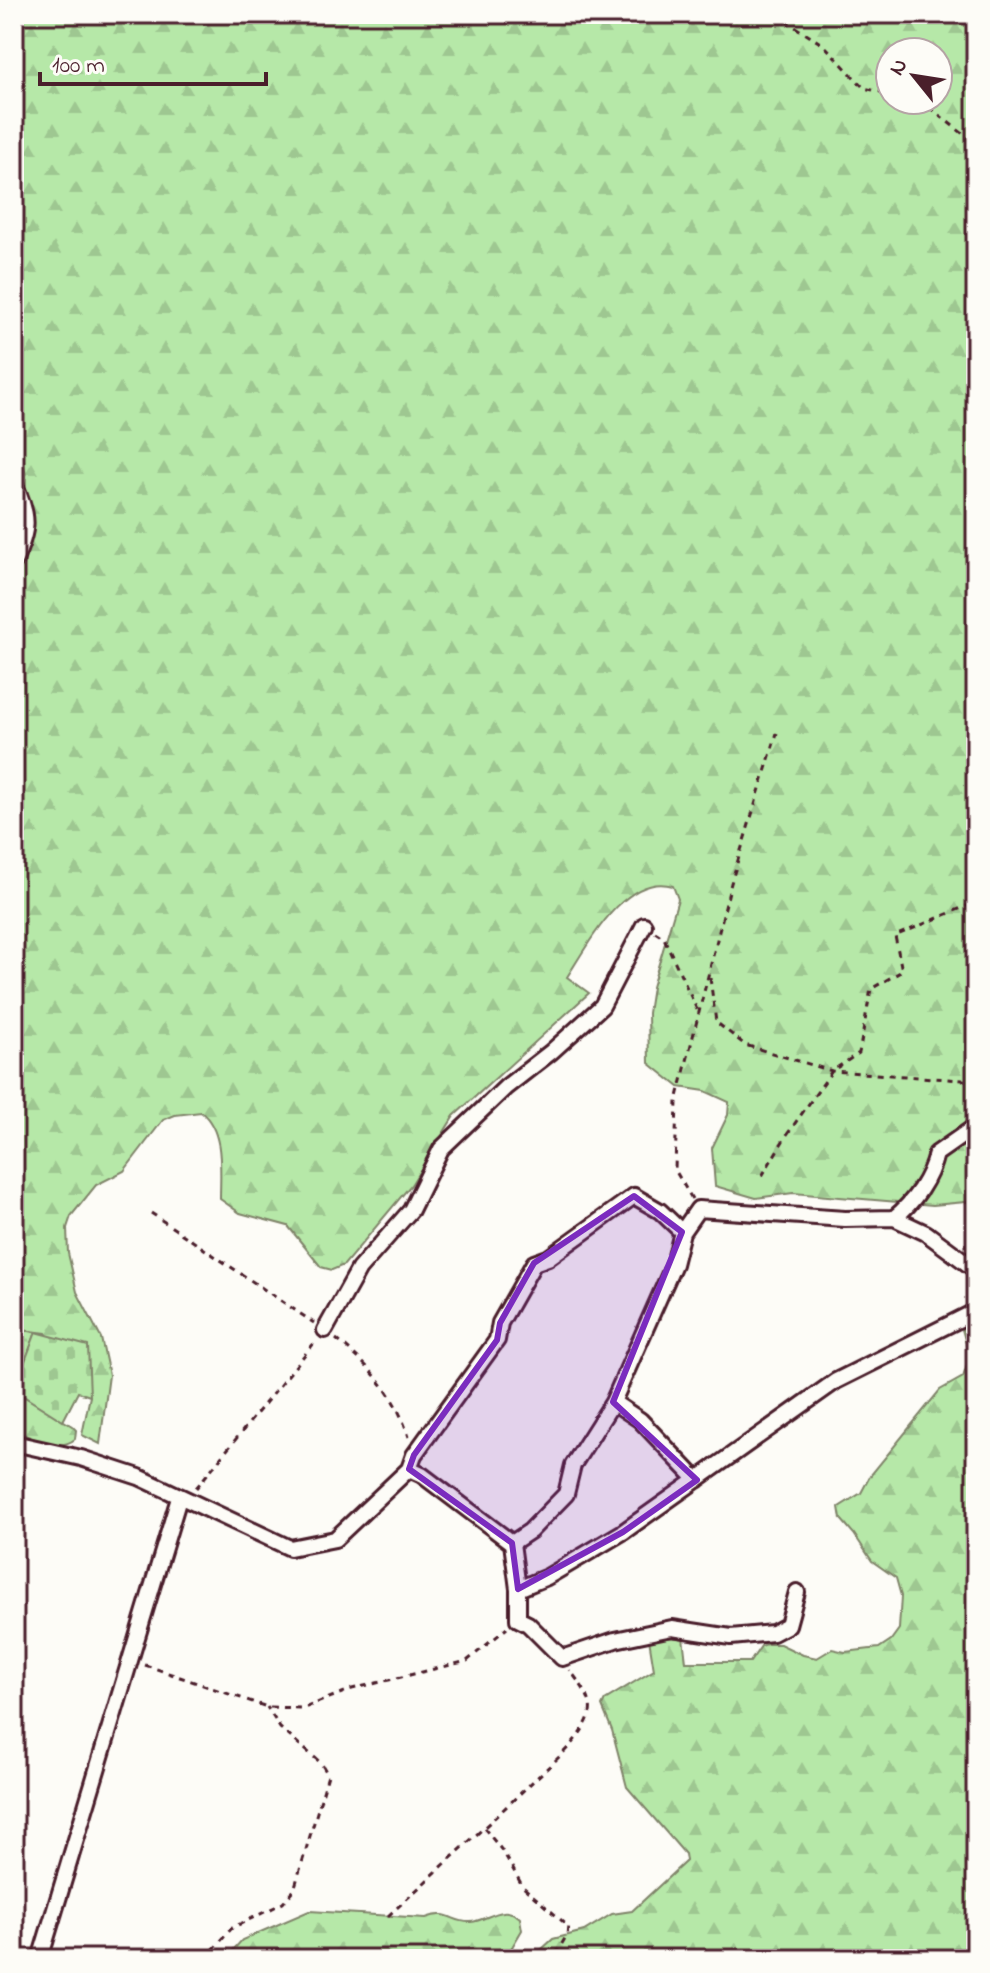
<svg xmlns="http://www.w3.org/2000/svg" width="990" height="1973" font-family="'Indie Flower',sans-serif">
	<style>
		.grass { fill: url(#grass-dots); stroke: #80846a; stroke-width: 2 }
		.forest { fill: url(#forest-firs); stroke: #80846a; stroke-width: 2; fill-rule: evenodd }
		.cemetery { fill: url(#cemetery-stones); stroke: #80846a; stroke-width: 2 }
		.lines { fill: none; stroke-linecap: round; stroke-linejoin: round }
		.minor-casing { stroke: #4a1f2b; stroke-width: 20 }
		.path { stroke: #4a1f2b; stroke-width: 3; stroke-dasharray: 6 6; stroke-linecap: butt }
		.minor { stroke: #fdfcf7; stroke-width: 14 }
		.marked { fill: #7b2cbf; fill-opacity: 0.2; stroke: #7b2cbf; stroke-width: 6; stroke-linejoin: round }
	</style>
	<defs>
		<pattern id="grass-dots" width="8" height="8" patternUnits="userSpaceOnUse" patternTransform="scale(2)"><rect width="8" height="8" fill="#b6e8a8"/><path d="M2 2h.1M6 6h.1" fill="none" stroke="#9ec791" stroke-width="1.8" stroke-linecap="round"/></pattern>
		<pattern id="forest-firs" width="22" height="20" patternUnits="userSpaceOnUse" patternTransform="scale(2)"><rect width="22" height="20" fill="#b6e8a8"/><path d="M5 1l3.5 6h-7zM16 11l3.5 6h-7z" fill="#9ec791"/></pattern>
		<pattern id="cemetery-stones" width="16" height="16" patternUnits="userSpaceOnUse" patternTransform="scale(2)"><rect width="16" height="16" fill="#b6e8a8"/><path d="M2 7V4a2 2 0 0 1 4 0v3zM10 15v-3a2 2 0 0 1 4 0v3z" fill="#9ec791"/></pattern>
	</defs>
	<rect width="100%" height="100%" fill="#fdfcf7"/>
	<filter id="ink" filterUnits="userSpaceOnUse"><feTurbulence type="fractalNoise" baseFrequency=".0125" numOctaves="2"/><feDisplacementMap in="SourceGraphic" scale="16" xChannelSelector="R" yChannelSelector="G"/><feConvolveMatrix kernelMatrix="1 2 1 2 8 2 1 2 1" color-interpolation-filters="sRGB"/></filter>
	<g filter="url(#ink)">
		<path class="grass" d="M 14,1325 L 22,1330 L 36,1332 L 19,1378 L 14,1377 Z"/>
		<path class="forest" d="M 14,14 L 976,14 L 976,1201 L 933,1205 L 793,1193 L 756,1198 L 715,1186 L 712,1148 L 728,1115 L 729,1102 L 705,1091 L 679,1087 L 649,1063 L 648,1013 L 652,987 L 678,899 L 673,886 C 626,872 589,943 567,977 L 589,993 L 454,1116 L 411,1185 L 344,1265 L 332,1270 L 321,1267 L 288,1226 L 240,1213 L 220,1199 C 220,1171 225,1131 201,1112 L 175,1115 L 163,1120 L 124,1171 L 96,1185 L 71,1216 L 67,1228 L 68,1253 L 77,1292 L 101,1338 L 109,1375 L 100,1444 L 82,1435 L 90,1396 L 46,1333 L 22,1330 L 14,1325 L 14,521 L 21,518 C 30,483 26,465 14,430 ZM 890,52 L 938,52 L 938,100 L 890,100 Z
			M 976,1315 L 976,1959 L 531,1959 L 553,1939 L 584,1931 L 612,1914 L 632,1911 L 686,1861 L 685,1854 L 627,1787 L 612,1730 L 602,1706 L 605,1700 L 654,1670 L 649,1639 L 683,1637 L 686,1662 L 750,1662 L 761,1646 L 767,1644 L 780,1644 L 803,1655 L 817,1658 L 832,1649 L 845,1652 L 879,1648 L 891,1640 L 899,1629 L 901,1596 L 896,1578 L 872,1561 L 854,1534 L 841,1519 L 839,1507 L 861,1493 L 870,1476 L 940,1390 L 963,1377 L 970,1357 L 961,1326 Z
			M 14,1390 L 72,1426 L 76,1430 L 75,1439 C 58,1453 33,1437 14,1431 Z
			M 309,1911 L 426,1918 C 449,1909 452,1923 471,1922 C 489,1920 502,1903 520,1918 L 522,1930 L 505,1959 L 225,1959 L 242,1940 Z"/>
		<path class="cemetery" d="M 36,1332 L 88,1346 L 90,1396 L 78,1392 L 63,1421 L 14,1390 L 14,1377 L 19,1377 Z"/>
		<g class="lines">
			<defs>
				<path id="minor" d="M 14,483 C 30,517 29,529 14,562
					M 894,1218 C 914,1202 930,1179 936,1154 L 976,1126
					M 325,1330 L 359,1269 L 411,1210 L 441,1149 L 506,1087 L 551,1052 L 602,1006 L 644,925
					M 613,1402 L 640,1420 L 697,1480
					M 14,1443 L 81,1458 L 139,1477 L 290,1548 L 335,1539 L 409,1469 L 414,1455 L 497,1340 L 500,1323 L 534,1263 L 548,1258 L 634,1196 L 660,1211 L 682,1232
					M 409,1469 L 422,1475 L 512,1543 L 518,1589 L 518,1619 L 528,1624 L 562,1658 L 615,1640 L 672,1628 L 731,1637 L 773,1633 L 788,1625 L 797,1592
					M 512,1543 L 530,1531 L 566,1494 L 573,1465 L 613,1402 L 674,1264 L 682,1232 L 698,1209 L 845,1219 L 894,1218 L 926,1233 L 976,1270
					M 518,1589 L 547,1577 L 623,1532 L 836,1381 L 976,1311
					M 40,1959 L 179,1498"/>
			</defs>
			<use href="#minor" class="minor-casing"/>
			<path class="path" d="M 775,14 L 825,46 L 864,88 L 890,94
				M 920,100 L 976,144
				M 655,932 L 664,938 L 698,1012
				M 710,978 L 716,1022 L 745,1045 L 832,1071 L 976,1081
				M 762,1176 L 786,1136 L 832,1071 L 859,1053 L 871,989 L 902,971 L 895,936 L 976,902
				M 692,1199 L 675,1170 L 677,1101 L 731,883 L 777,733
				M 151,1213 L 314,1323
				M 336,1339 C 370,1366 395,1394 409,1437
				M 196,1488 L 315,1342
				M 145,1665 L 267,1707 L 304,1708 L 352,1689 L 467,1661 L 507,1628
				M 484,1828 L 504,1853 L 523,1887 L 568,1926 L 567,1935 L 553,1959
				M 388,1916 C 435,1873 481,1831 527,1787 C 545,1769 584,1739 590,1713 C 593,1697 578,1682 570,1670
				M 205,1959 L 232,1928 L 283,1903 L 294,1890 L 328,1775 L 321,1763 L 280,1728 L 267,1707"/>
			<use href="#minor" class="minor"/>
		</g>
	</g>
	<path class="marked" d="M 634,1196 L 682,1232 L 613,1402 L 697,1480 L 623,1532 L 518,1589 L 512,1543 L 409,1469 L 414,1455 L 497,1340 L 500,1323 L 534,1263 Z"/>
	<rect width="990" height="1973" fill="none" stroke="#fdfcf7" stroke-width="48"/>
	<rect x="24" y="24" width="942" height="1925" fill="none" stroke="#4a1f2b" stroke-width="3" filter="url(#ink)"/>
	<g transform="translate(914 76) rotate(300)"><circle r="38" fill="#fdfcf7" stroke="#b5a4a5" stroke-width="2"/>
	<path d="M0-6L14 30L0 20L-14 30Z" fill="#4a1f2b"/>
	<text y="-12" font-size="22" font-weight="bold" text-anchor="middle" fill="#4a1f2b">N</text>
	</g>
	<path d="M40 72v12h226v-12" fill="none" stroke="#4a1f2b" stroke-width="4"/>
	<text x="52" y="72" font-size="24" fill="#4a1f2b" stroke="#fdfcf7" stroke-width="6" paint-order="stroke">100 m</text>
</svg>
